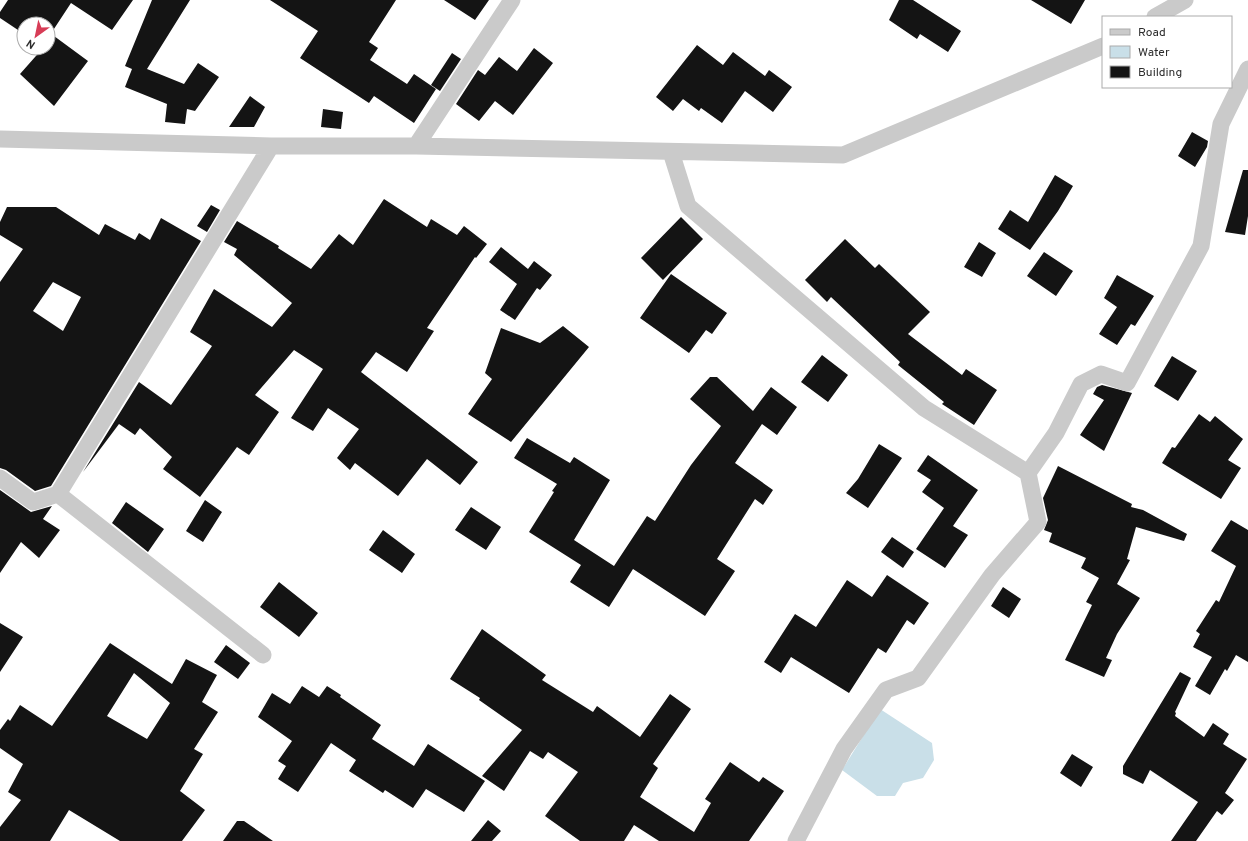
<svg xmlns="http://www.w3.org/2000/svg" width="1248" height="841" font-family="Overpass,sans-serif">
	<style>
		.water { fill: #c9dfe8 }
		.building { fill: #141414; fill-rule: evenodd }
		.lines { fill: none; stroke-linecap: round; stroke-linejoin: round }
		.minor { stroke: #cacaca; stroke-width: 17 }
	</style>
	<rect width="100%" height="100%" fill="#fff"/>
	<path class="water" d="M 880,709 L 932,743 L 934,760 L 923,778 L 903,783 L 895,796 L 877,796 L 842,770 Z"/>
	<path class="building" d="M 8,0 L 133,0 L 112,30 L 71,3 L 48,38 L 48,24 L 24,24 L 24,34 L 0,18 L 0,12 Z
		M 152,0 L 190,0 L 147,69 L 184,84 L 198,63 L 219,77 L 195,111 L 187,109 L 185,124 L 165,122 L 167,104 L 125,87 L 132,69 L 125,66 Z
		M 270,0 L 396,0 L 369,42 L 378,48 L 370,60 L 407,84 L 414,74 L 436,89 L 414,123 L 374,96 L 369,103 L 300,58 L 318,31 Z
		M 444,0 L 489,0 L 475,20 Z
		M 899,0 L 913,0 L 961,31 L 948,52 L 920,34 L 917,39 L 889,20 Z
		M 1031,0 L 1085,0 L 1071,24 Z
		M 54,36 L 88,61 L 54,106 L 20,74 L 43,48 L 48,48 L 48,43 Z
		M 697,45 L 723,65 L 733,52 L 765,76 L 769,70 L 792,87 L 773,112 L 745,91 L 722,123 L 701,108 L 699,111 L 683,99 L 673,111 L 656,97 Z
		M 534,48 L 553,63 L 513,115 L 495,101 L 479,121 L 456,104 L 478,70 L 485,75 L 499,57 L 517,71 Z
		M 452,53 L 461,59 L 440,91 L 431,85 Z
		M 250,96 L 265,107 L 254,127 L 229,127 Z
		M 323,109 L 343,112 L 341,129 L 321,127 Z
		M 1192,132 L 1208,141 L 1207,147 L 1195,167 L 1178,156 Z
		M 1243,170 L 1248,170 L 1248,216 L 1245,235 L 1225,232 Z
		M 1055,175 L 1073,186 L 1058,211 L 1030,250 L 998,229 L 1010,210 L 1028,222 Z
		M 384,199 L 427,227 L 431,219 L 457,235 L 464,226 L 487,244 L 476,258 L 475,257 L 427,328 L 434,331 L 407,372 L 376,352 L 361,372 L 478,462 L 460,485 L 427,459 L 398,496 L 355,463 L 350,470 L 337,458 L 359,429 L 328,408 L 313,431 L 291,418 L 323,369 L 294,350 L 255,395 L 279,412 L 249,455 L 237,447 L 200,497 L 163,469 L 172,457 L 140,428 L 135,435 L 119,424 L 83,472 L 139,382 L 171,405 L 212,346 L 190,332 L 214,289 L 272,327 L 292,303 L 234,255 L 237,249 L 224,242 L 237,221 L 279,246 L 278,248 L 311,269 L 339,234 L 353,245 Z
		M 211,205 L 220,210 L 207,232 L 197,226 Z
		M 7,207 L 56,207 L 99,235 L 105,224 L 135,240 L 139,233 L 150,240 L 161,218 L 201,241 L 51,486 L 35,491 L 6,470 L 0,468 L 0,282 L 23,249 L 0,235 L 0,222 ZM 53,282 L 81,297 L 63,331 L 33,311 Z
		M 681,217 L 703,239 L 663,280 L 641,258 Z
		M 845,239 L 875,268 L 879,264 L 930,312 L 908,334 L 962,375 L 966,369 L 997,390 L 974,425 L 942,404 L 944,402 L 898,365 L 900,362 L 831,297 L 827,302 L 805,280 Z
		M 979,242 L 996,253 L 982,277 L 964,267 Z
		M 501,247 L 528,269 L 534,261 L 552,275 L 540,290 L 537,288 L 515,320 L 500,310 L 517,284 L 489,262 Z
		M 1044,252 L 1073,271 L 1056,296 L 1027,276 Z
		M 671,274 L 727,313 L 712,334 L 706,330 L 689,353 L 640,318 Z
		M 1117,275 L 1154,296 L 1135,326 L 1131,324 L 1117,345 L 1099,334 L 1117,307 L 1104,298 Z
		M 563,326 L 589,347 L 511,442 L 468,414 L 492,379 L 485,373 L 501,328 L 540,343 Z
		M 822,355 L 848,375 L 828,402 L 801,382 Z
		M 1172,356 L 1197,371 L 1178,401 L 1154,386 Z
		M 710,377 L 717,377 L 753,411 L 771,387 L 797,407 L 777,435 L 762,424 L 735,463 L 773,490 L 763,505 L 755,499 L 717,559 L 735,571 L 705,616 L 633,569 L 609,607 L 570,582 L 581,565 L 529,532 L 554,492 L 552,491 L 557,484 L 514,458 L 527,438 L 570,463 L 574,457 L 610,480 L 574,540 L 614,566 L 647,516 L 655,521 L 691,465 L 721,426 L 690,399 Z
		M 1102,385 L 1132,393 L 1104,451 L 1080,435 L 1104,400 L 1093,394 L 1097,387 Z
		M 1199,414 L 1210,422 L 1215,416 L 1243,439 L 1228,460 L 1241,468 L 1221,499 L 1162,463 L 1172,447 L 1175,448 Z
		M 879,444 L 902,458 L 868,508 L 846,493 L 858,479 Z
		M 928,455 L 978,490 L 953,526 L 968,535 L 945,568 L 916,549 L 944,508 L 922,492 L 931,480 L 917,471 Z
		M 1058,466 L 1132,504 L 1131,507 L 1143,510 L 1187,534 L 1184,541 L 1136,527 L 1127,559 L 1130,560 L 1117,584 L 1140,598 L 1117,634 L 1106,658 L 1112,660 L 1104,677 L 1065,660 L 1092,605 L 1086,602 L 1099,578 L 1081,568 L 1086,558 L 1049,542 L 1052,533 L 1044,530 L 1048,520 L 1043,498 Z
		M 0,490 L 31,512 L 52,506 L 43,519 L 60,530 L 39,558 L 21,542 L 0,573 Z
		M 205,500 L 222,512 L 203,542 L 186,531 Z
		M 126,502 L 164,529 L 148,552 L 112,523 Z
		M 471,507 L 501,527 L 486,550 L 455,530 Z
		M 1231,520 L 1248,530 L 1248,662 L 1236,655 L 1227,671 L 1225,669 L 1210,695 L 1195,686 L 1212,657 L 1193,647 L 1200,634 L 1196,631 L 1216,600 L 1219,602 L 1236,566 L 1211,551 Z
		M 383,530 L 415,554 L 402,573 L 369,550 Z
		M 892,537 L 914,552 L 903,568 L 881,552 Z
		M 887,575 L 929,603 L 914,625 L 907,620 L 886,653 L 878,648 L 849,693 L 791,657 L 781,673 L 764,662 L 795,614 L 816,627 L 847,580 L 872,597 Z
		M 279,582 L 318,613 L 299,637 L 260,607 Z
		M 1003,587 L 1021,599 L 1009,618 L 991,606 Z
		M 0,623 L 23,637 L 0,672 Z
		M 482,629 L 546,675 L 542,680 L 593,712 L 597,706 L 640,737 L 670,694 L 691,709 L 653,764 L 658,768 L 640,797 L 694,832 L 711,803 L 705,799 L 730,762 L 759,782 L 763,777 L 784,791 L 749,841 L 659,841 L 634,825 L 624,841 L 580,841 L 545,816 L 578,772 L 548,752 L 543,759 L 530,751 L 504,791 L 482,776 L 522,730 L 479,700 L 480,698 L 450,679 Z
		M 110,643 L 172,684 L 186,659 L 217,675 L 202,702 L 218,712 L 194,749 L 203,754 L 180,791 L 205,810 L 182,841 L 120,841 L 69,810 L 50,841 L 0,841 L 0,827 L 21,800 L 8,792 L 23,764 L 0,748 L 0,730 L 8,719 L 10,721 L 20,705 L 52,726 ZM 134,673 L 170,703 L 147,739 L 107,716 Z
		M 226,645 L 250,663 L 238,679 L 214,662 Z
		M 1180,672 L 1191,678 L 1175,712 L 1176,713 L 1175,716 L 1204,737 L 1213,723 L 1229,734 L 1223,744 L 1247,759 L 1225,793 L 1234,800 L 1222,815 L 1217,811 L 1196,841 L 1171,841 L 1198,802 L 1150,770 L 1143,784 L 1123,774 L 1123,766 Z
		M 302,686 L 319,697 L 327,686 L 341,695 L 340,697 L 381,725 L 372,739 L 414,766 L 428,744 L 485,781 L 464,812 L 426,789 L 413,808 L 385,790 L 383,793 L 349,771 L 356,760 L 331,743 L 298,792 L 278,779 L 286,766 L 278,761 L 292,741 L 258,717 L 272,693 L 290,704 Z
		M 1072,754 L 1093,767 L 1081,787 L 1060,773 Z
		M 488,820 L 501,831 L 492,841 L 471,841 Z
		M 237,821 L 244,821 L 273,841 L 223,841 Z"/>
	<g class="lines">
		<path class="minor" d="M 1155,17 L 1185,0
			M 0,139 L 271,146 L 416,146 L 843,155 L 1103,46
			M 416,146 L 512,0
			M 671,152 L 688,206 L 924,408 L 1028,473 L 1056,433 L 1081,384 L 1101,374 L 1127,383 L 1201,246 L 1221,124 L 1248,69
			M 0,478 L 33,502 L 58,494
			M 263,655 L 58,494 L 271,146
			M 796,841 L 844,749 L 886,690 L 918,678 L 992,575 L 1038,522 L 1028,473"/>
	</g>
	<rect x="1102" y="16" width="130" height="72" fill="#ffffff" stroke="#ababab"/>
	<rect x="1110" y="29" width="20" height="6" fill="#cacaca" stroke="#ababab"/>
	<text x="1138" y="36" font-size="12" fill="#2d2d2d">Road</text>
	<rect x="1110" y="46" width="20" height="12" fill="#c9dfe8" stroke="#ababab"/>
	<text x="1138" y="56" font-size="12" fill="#2d2d2d">Water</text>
	<rect x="1110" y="66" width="20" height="12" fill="#141414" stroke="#ababab"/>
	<text x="1138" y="76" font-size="12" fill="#2d2d2d">Building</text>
	<g transform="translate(36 36) rotate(213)"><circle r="19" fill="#ffffff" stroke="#ababab"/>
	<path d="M0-3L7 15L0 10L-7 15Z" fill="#d73c56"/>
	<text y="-6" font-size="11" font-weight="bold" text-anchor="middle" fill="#2d2d2d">N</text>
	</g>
</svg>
